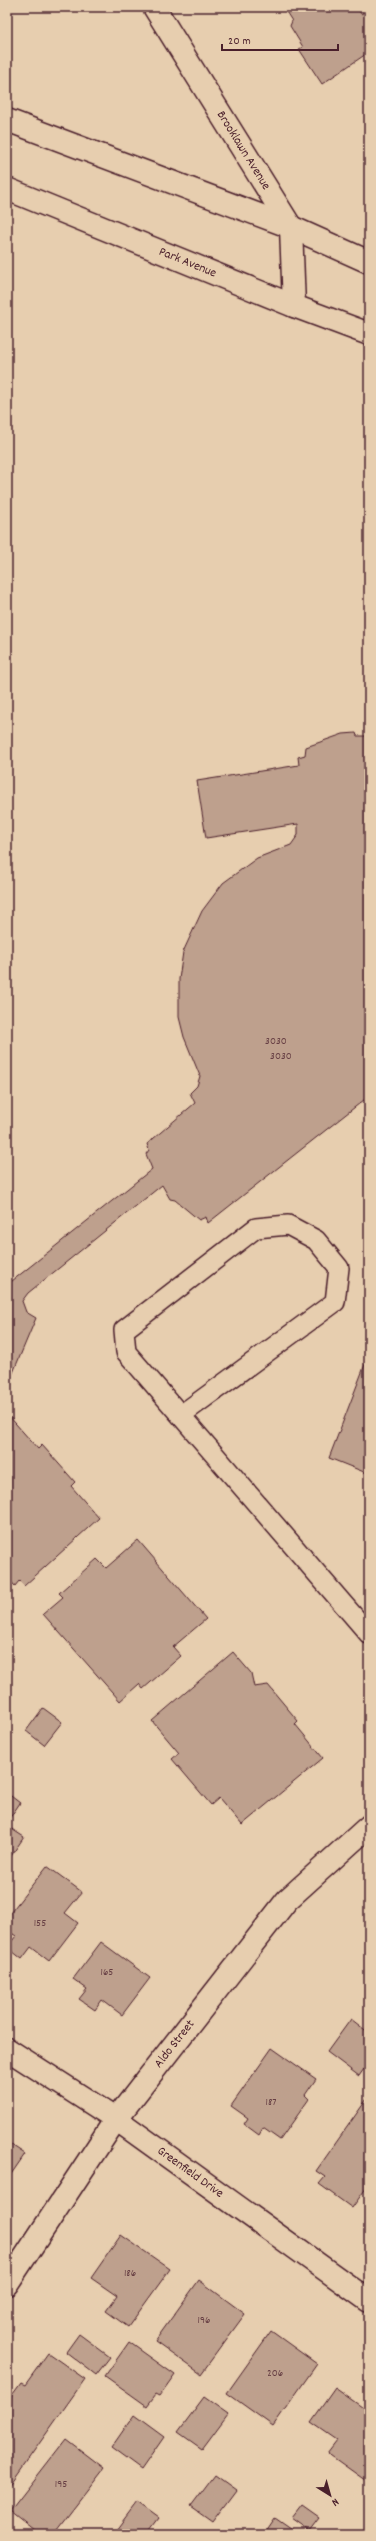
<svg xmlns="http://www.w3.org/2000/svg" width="376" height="2541" font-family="Dekko,sans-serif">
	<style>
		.building { fill: #bea08d; stroke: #4a1f2b }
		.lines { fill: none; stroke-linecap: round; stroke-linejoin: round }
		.service-casing { stroke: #4a1f2b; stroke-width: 22 }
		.minor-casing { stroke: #4a1f2b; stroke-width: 25 }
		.tertiary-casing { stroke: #4a1f2b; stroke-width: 25 }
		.secondary-casing { stroke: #4a1f2b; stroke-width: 25 }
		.service { stroke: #e7ceaf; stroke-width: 19 }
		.minor { stroke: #e7ceaf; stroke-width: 22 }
		.tertiary { stroke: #e7ceaf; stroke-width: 22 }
		.secondary { stroke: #e7ceaf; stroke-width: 22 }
		.labels { text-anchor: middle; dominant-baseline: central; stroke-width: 4; stroke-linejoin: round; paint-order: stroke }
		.number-label { font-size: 11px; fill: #673f44 }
		.street-label { font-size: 13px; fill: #4a1f2b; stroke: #e7ceaf }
	</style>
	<rect width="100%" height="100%" fill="#e7ceaf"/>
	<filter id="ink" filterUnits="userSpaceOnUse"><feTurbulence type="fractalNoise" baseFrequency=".025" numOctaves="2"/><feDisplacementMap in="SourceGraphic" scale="8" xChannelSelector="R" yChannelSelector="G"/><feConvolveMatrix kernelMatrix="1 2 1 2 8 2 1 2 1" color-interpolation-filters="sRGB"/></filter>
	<g filter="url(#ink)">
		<path class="building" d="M 283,7 L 357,7 L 361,14 L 369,9 L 369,52 L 322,84 L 299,49 L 303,47 L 290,26 L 292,21 Z
			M 356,733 L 357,736 L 369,736 L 369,1096 L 208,1223 L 206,1217 L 199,1220 L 175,1200 L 170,1199 L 162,1185 L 28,1293 L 22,1301 L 26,1312 L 36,1318 L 7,1387 L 7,1285 L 152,1169 L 146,1154 L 149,1150 L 147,1144 L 195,1103 L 190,1093 L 197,1086 L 200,1076 L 184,1037 L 179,1017 L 179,979 L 183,952 L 202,911 L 223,883 L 257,858 L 291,845 L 298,835 L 298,824 L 206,838 L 197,781 L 299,765 L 298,757 L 305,755 L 306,747 L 343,734 Z
			M 369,1354 L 369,1474 L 329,1458 Z
			M 8,1415 L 38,1449 L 42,1445 L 75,1482 L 71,1486 L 99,1518 L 24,1586 L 19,1581 L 15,1586 L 7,1577 Z
			M 138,1540 L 206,1619 L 173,1647 L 181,1656 L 143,1689 L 139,1684 L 120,1701 L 43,1614 L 63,1597 L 59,1593 L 97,1559 L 106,1568 Z
			M 233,1652 L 251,1673 L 254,1687 L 268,1685 L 298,1721 L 295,1724 L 323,1758 L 242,1825 L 219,1798 L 211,1805 L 172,1759 L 179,1753 L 152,1721 Z
			M 43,1708 L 62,1722 L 44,1745 L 26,1731 Z
			M 7,1793 L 20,1803 L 7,1822 Z
			M 7,1826 L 24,1837 L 7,1862 Z
			M 47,1866 L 82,1892 L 65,1913 L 78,1923 L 49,1961 L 31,1947 L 22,1959 L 7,1947 L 16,1936 L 7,1930 L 7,1917 Z
			M 101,1942 L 150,1978 L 122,2015 L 102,2000 L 95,2010 L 79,1999 L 87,1989 L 73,1979 Z
			M 351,2019 L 369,2033 L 369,2062 L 359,2076 L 327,2052 Z
			M 272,2048 L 316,2079 L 305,2095 L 309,2099 L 280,2140 L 263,2128 L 259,2135 L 244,2124 L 248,2118 L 231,2106 Z
			M 369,2096 L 369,2184 L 352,2208 L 319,2184 L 325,2177 L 316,2171 Z
			M 7,2142 L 25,2154 L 7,2180 Z
			M 121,2235 L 170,2269 L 128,2327 L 106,2311 L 117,2296 L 91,2278 Z
			M 199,2280 L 245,2314 L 201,2374 L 155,2341 Z
			M 271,2331 L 317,2364 L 273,2426 L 227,2393 Z
			M 79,2334 L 110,2357 L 96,2375 L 66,2352 Z
			M 129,2342 L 175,2375 L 160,2396 L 156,2394 L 147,2406 L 105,2376 Z
			M 48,2353 L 85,2379 L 7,2489 L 7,2402 L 21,2383 L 25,2385 Z
			M 335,2388 L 369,2412 L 369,2483 L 327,2453 L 337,2440 L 311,2422 Z
			M 204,2397 L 228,2414 L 202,2449 L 178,2432 Z
			M 134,2415 L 164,2437 L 141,2470 L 111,2448 Z
			M 66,2439 L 104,2468 L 53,2534 L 39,2534 L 10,2511 Z
			M 215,2475 L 236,2490 L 212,2522 L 191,2507 Z
			M 137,2502 L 159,2518 L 147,2534 L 113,2534 Z
			M 302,2506 L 319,2518 L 309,2531 L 292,2519 Z
			M 275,2518 L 298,2534 L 264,2534 Z"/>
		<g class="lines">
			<defs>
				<path id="service" d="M 181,1415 L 335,1302 L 339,1268 L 316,1240 L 288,1225 L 256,1228 L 124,1330 L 126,1352 L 369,1634"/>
				<g id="minor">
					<path id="s1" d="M 7,2049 L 116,2119 L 369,2301"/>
					<path id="s2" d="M 7,2284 L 116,2119 L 287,1900 L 369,1826"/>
				</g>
				<g id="tertiary">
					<path id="s3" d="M 154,7 L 291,227 L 294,306"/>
				</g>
				<g id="secondary">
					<path d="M 7,120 L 291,227 L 369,262"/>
					<path id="s4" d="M 7,189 L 294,306 L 369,334"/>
				</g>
			</defs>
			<use href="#service" class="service-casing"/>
			<use href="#minor" class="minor-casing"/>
			<use href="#tertiary" class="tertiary-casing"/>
			<use href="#secondary" class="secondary-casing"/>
			<use href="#service" class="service"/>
			<use href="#minor" class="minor"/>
			<use href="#tertiary" class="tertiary"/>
			<use href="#secondary" class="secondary"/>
		</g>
	</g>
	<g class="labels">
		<g class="number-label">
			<text x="276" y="1042">3030</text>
			<text x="281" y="1057">3030</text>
			<text x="40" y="1924">155</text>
			<text x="107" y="1973">165</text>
			<text x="271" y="2103">187</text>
			<text x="130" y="2274">186</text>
			<text x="204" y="2321">196</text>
			<text x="275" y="2374">206</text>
			<text x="61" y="2485">195</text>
		</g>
		<g class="street-label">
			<text stroke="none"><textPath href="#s3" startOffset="169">Brooklawn Avenue</textPath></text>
			<text stroke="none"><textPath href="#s4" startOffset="195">Park Avenue</textPath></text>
			<text stroke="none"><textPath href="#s2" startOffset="293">Aldo Street</textPath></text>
			<text stroke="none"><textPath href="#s1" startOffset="221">Greenfield Drive</textPath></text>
		</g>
	</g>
	<rect width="376" height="2541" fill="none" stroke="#e7ceaf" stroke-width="24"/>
	<rect x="12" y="12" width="352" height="2517" fill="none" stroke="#4a1f2b" stroke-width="1.5" filter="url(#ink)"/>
	<g transform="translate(330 2495) rotate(143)" stroke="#e7ceaf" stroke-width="3" paint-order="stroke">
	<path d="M0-3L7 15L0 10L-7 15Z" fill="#4a1f2b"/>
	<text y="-6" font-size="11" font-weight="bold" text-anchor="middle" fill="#4a1f2b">N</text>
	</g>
	<path d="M222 44v6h116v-6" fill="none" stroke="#4a1f2b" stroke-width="2"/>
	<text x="228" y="44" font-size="12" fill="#4a1f2b" stroke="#e7ceaf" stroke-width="3" paint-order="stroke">20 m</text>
</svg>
